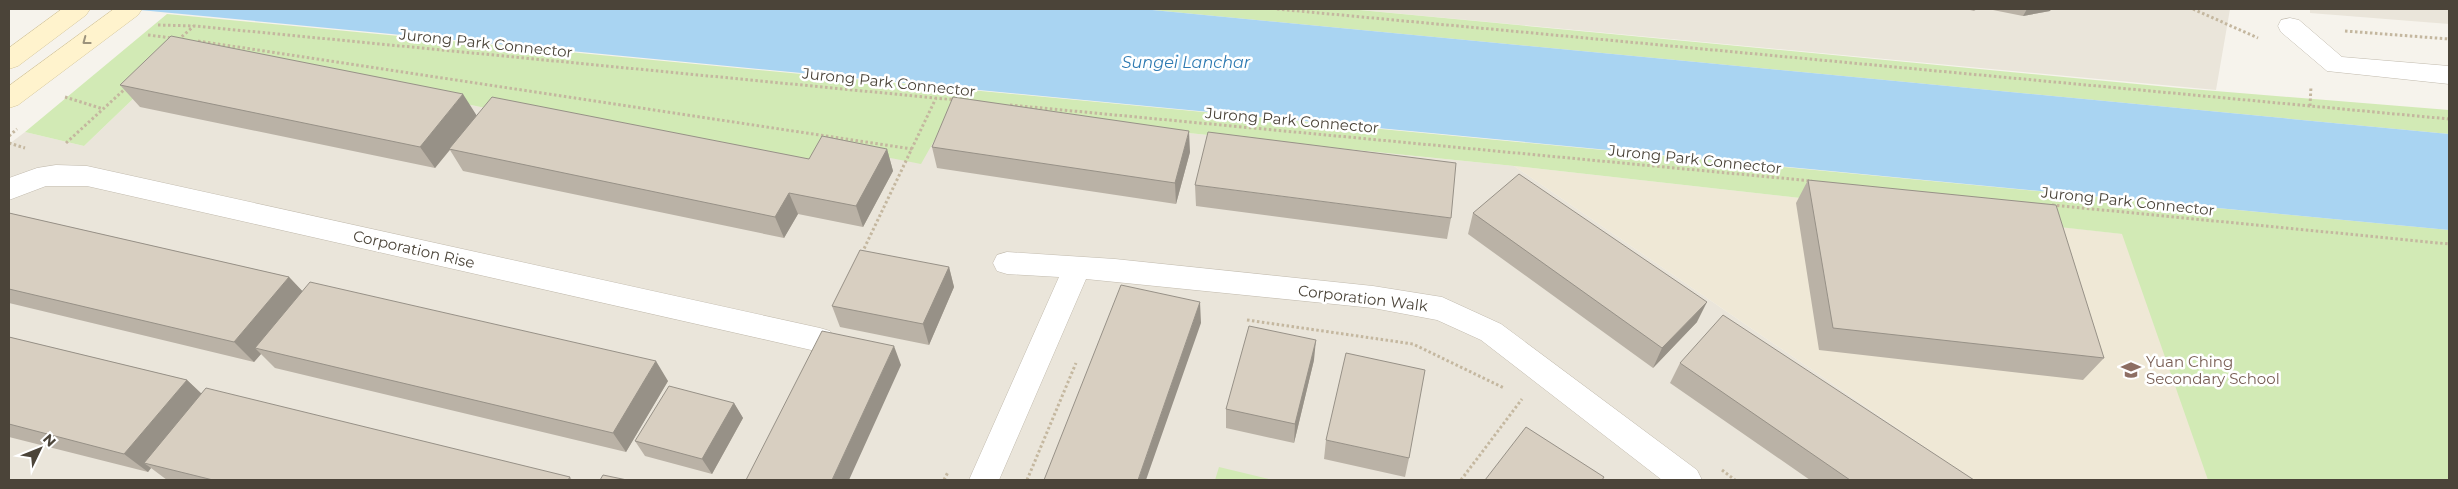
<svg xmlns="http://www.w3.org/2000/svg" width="2458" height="489" font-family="Montserrat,sans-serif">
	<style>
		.residential { fill: #eae5da }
		.education { fill: #efe8d6 }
		.green { fill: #d2eab5 }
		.water { fill: #a9d4f2 }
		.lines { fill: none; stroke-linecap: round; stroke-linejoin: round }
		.minor-casing { stroke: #c2bbae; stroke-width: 1 }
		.secondary-casing { stroke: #d6c79b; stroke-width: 1 }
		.path { stroke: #c4b79f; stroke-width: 3; stroke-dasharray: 2.5 2.5; stroke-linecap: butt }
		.minor { fill: #fff; fill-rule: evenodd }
		.secondary { fill: #fff3cd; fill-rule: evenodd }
		.wall { fill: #bab2a6 }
		.shaded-wall { fill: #979187 }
		.building { fill: #d8cfc1; stroke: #979187 }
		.oneway { stroke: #9c937c }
		.labels { text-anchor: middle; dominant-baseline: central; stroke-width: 5; stroke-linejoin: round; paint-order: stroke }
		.street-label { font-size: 15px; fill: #4b4439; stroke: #fff }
		.education-label { font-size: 15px; fill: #785e54; stroke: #fff; text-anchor: start }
		.water-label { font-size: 16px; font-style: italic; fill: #2e7ab2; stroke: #fff }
	</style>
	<rect width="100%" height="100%" fill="#f6f3ec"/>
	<path class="residential" d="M 1349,9 L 2230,9 L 2216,90 Z
		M 2310,9 L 2449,9 L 2449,24 L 2310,13 Z
		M 187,47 L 686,149 L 952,109 L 1514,166 L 1973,480 L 9,480 L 9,144 L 25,132 L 84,146 Z"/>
	<path class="education" d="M 1514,166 L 2123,234 L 2449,480 L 1973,480 Z"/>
	<path class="green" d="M 1142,9 L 1349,9 L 2179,88 L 2449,110 L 2449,134 Z
		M 167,14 L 2449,230 L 2449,480 L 2208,480 L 2122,234 L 1514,166 L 952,109 L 921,164 L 830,146 L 817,166 L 686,149 L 187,47 L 84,146 L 25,132 Z
		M 1219,467 L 1273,480 L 1215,480 Z"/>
	<path class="water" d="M 129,9 L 1142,9 L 2449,134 L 2449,230 Z"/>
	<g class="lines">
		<defs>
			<path id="minor" d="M 2290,18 L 2299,20 L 2342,57 L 2449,66 L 2449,84 L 2327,71 L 2281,32 L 2278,26 L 2281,20 Z
				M 56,165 L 87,166 L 820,328 L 830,331 L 835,340 L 830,349 L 820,352 L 87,186 L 46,186 L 9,200 L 9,178 L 37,168 Z
				M 1007,252 L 1115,259 L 1373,286 L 1442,297 L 1501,324 L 1697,470 L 1702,480 L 1662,480 L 1481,340 L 1437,320 L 1373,308 L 1086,279 L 999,480 L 969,480 L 1059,277 L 1007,274 L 997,271 L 993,263 L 997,255 Z"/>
			<path id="secondary" d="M 62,9 L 90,9 L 86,15 L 18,66 L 9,69 L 9,48 Z
				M 114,9 L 142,9 L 138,15 L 18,105 L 9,108 L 9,86 Z"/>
		</defs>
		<use href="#minor" class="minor-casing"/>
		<use href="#secondary" class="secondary-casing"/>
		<path class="path" d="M 1277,9 L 2449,119
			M 2193,9 L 2258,38
			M 158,25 L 195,26 L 956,100
			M 2345,31 L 2449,39
			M 148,35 L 172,38
			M 178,40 L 194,26
			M 198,41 L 912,149
			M 65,97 L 103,109
			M 1010,105 L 1812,181
			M 2310,106 L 2311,86
			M 9,136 L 17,129
			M 9,143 L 25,148
			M 66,143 L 126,88
			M 2052,205 L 2449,244
			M 862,253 L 936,98
			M 1247,320 L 1413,344 L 1504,388
			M 1722,470 L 1735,480
			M 944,480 L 948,472
			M 1027,480 L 1076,363
			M 1461,480 L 1522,399"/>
		<use href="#minor" class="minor"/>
		<use href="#secondary" class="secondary"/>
	</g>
	<path class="wall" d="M 1966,9 L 1977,9 L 1974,11 Z
		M 1988,9 L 2051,9 L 2050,11 L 2023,16 Z
		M 120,85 L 476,116 L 809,159 L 887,149 L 893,171 L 863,227 L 798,214 L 784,238 L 463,171 L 450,150 L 435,168 L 140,107 Z
		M 932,147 L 1190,152 L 1176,204 L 937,168 Z
		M 1808,180 L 2104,358 L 2083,380 L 1819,350 L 1796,203 Z
		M 1195,185 L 1451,218 L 1447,239 L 1196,206 Z
		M 9,213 L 289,277 L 302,291 L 668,381 L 626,452 L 275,368 L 261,354 L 254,362 L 9,303 Z
		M 1473,213 L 1697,322 L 1653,368 L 1468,234 Z
		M 949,267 L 954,287 L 929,345 L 840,327 L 832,306 Z
		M 9,337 L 187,380 L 202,394 L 570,477 L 572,480 L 167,480 L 151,468 L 148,472 L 9,437 Z
		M 1314,360 L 1294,443 L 1226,428 L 1226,409 Z
		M 1680,363 L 1974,480 L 1810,480 L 1670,383 Z
		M 734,403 L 743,418 L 712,474 L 645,456 L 635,441 Z
		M 1326,440 L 1409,458 L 1405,477 L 1324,459 Z"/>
	<path class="shaded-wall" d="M 2027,9 L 2051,9 L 2050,11 L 2023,16 Z
		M 463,94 L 477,116 L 435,168 L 420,147 Z
		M 1189,131 L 1190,152 L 1176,204 L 1175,183 Z
		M 887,149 L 893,171 L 863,227 L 856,206 Z
		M 789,193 L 798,214 L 784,238 L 775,217 Z
		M 949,267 L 954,287 L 929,345 L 923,324 Z
		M 289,277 L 308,297 L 255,348 L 261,354 L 254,362 L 234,342 Z
		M 1200,302 L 1201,323 L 1146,480 L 1138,480 Z
		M 1707,302 L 1697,322 L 1653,368 L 1662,348 Z
		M 1316,340 L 1314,360 L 1294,443 L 1295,424 Z
		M 894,346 L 901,365 L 849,480 L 832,480 Z
		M 656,361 L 668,381 L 626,452 L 613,433 Z
		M 187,380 L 208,400 L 144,463 L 151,468 L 148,472 L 124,454 Z
		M 734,403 L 743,418 L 712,474 L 702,459 Z"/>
	<path class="building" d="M 171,36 L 463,94 L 420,147 L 120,85 Z
		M 492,97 L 809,159 L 822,136 L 887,149 L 856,206 L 789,193 L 775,217 L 449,149 Z
		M 953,97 L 1189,131 L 1175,183 L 932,147 Z
		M 1208,132 L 1456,163 L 1451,218 L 1195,185 Z
		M 1519,174 L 1707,302 L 1662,348 L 1473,213 Z
		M 1808,180 L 2056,205 L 2104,358 L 1833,328 Z
		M 9,213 L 289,277 L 234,342 L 9,289 Z
		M 860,250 L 949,267 L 923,324 L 832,306 Z
		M 310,282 L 656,361 L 613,433 L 255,348 Z
		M 1121,285 L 1200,302 L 1138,480 L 1044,480 Z
		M 1723,315 L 1974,480 L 1850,480 L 1680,363 Z
		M 1249,326 L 1316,340 L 1295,424 L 1226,409 Z
		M 822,331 L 894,346 L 832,480 L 746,480 Z
		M 9,337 L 187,380 L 124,454 L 9,424 Z
		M 1346,353 L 1425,370 L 1409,458 L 1326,440 Z
		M 669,386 L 734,403 L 702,459 L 635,441 Z
		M 206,388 L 570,477 L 568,480 L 213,480 L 144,463 Z
		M 1526,427 L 1604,477 L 1602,480 L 1485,480 Z
		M 603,475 L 627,480 L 600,480 Z"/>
	<defs><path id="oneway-chevron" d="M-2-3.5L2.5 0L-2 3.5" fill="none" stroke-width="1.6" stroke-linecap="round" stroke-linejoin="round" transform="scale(1.25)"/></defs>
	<use class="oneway" href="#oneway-chevron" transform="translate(86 41) rotate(143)"/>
	<defs>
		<symbol id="school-bare" viewBox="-9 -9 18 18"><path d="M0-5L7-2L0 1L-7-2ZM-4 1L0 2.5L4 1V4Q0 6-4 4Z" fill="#8d6e63" stroke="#fff" stroke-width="2.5" paint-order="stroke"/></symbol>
	</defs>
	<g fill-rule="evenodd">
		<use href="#school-bare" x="2117" y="356" width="28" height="28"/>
	</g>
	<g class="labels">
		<g class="street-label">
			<text transform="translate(486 43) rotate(6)">Jurong Park Connector</text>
			<text transform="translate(889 82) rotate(6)">Jurong Park Connector</text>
			<text transform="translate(1292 120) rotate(5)">Jurong Park Connector</text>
			<text transform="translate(1695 159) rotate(6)">Jurong Park Connector</text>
			<text transform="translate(2128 201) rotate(6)">Jurong Park Connector</text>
			<text transform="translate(414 249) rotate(13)">Corporation Rise</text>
			<text transform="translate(1363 298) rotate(7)">Corporation Walk</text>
		</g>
		<g class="education-label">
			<text x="2146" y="361">Yuan Ching<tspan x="2146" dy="17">Secondary School</tspan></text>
		</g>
		<g class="water-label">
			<text x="1186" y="62">Sungei Lanchar</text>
		</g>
	</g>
	<rect width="2458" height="489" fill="none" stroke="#4b4439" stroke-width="20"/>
	<g transform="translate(40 449) rotate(47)" stroke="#ffffff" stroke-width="4" paint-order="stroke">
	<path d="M0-4L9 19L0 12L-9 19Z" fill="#4b4439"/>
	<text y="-8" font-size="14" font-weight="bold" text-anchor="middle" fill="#4b4439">N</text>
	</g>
</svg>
